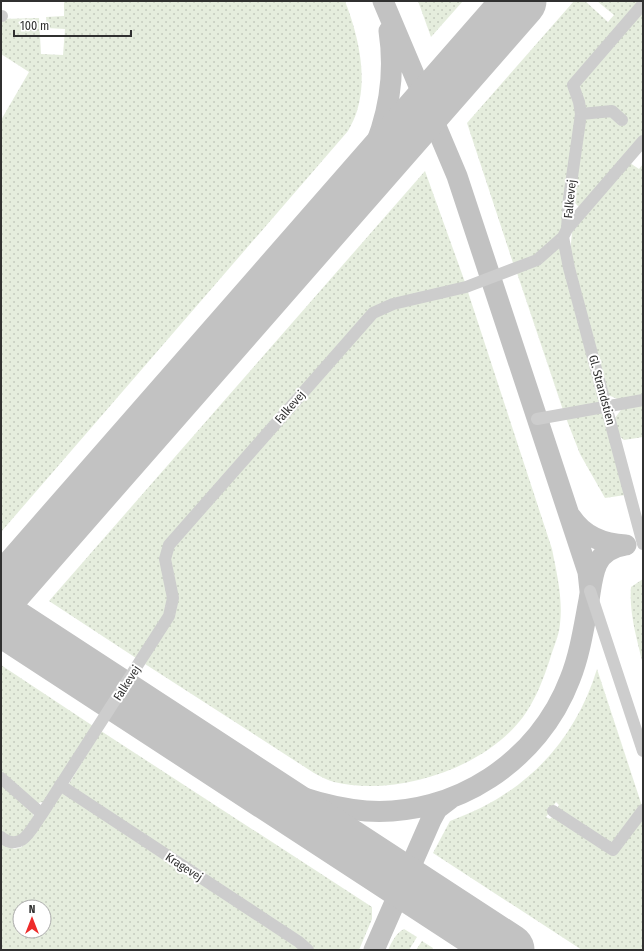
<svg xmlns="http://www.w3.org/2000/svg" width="644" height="951" font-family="'Fira Sans Condensed',sans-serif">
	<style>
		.grass { fill: url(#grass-dots); fill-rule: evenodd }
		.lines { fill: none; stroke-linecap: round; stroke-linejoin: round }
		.taxiway { stroke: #c2c2c2; stroke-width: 21 }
		.runway { stroke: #c2c2c2; stroke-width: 53 }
		.minor { stroke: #cdcdcd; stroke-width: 12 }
		.labels { text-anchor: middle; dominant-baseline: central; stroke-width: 4; stroke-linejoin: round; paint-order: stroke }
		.street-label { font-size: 12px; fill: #303030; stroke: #fff }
	</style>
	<defs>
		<pattern id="grass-dots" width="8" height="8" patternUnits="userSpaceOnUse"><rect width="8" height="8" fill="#e5eddd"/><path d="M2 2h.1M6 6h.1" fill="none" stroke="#c5ccbe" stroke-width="1.8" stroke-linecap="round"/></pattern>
	</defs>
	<rect width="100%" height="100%" fill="#fff"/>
	<path class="grass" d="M 64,1 L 345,1 C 358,35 368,75 357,111 C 355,118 351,125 348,131 L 1,532 L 1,120 L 29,72 L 1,54 L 1,19 L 39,18 L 41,54 L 63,55 L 65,29 L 47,28 L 46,17 L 64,16 Z
		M 418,1 L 463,1 L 431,37 Z
		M 574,1 L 585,1 L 608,22 L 614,15 L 597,1 L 643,1 L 569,85 L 576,112 L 563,227 C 553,248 535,257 514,266 L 467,123 Z
		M 643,8 L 643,135 L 579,207 L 574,202 L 572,198 L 584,116 L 608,114 L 621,126 L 627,119 L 616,109 L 584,110 L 577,84 Z
		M 630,163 L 639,169 L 643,164 L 643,397 L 622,401 L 606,394 L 570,255 L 572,232 Z
		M 425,171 L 466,285 L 381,306 L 166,545 L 169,610 L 136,658 L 49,601 Z
		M 560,244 L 601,404 L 563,410 L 516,270 Z
		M 467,289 L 552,549 C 557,574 563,599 560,624 C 559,636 553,648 550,659 C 543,680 536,699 523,717 C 484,769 396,797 334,782 C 327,780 320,776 314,773 L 145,664 L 170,620 L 168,554 L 378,313 Z
		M 643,403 L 643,437 L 624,440 L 617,434 L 615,418 L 623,407 Z
		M 602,411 L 625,495 L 605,498 L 580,454 L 566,418 Z
		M 643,579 L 643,665 C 637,639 629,614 631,587 Z
		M 1,665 L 93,726 L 47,801 L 34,804 L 1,775 Z
		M 597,669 L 642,806 L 613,847 L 557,809 L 559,805 L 556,802 L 546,817 L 550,819 L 554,815 L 613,854 L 643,818 L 643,950 L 582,950 L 433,853 L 450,821 C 523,795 574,744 597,669 Z
		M 101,731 L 372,907 L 372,919 L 359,950 L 311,950 L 67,787 Z
		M 1,782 L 31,809 L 35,819 L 16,839 L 1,835 Z
		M 63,793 L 305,950 L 1,950 L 1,841 L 14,849 L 22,847 L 56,797 ZM 20,907 L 44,907 L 44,931 L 20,931 Z
		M 404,929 L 417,937 L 409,950 L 388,950 C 392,942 395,934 404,929 Z
		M 422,941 L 433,948 L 432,950 L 416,950 Z"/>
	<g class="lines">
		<path class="taxiway" d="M 383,1 L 457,176 L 588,572 L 590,591
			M 351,193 C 382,144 398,90 389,31
			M 571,517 C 584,537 604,544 626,545
			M 234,771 C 277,789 319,807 366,811 C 455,817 539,761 570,679 C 580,654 584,626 589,600 C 591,588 592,575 597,564 C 602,553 614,547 626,545
			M 374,950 L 431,820 L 437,809 L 450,799"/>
		<path class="runway" d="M 1,594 L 520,1
			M 1,619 L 508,950"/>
		<path class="minor" d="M 1,16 L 2,16
			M 581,114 L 579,102 L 573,85 L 643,4
			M 567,229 L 643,141
			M 563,237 L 569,268 L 643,544
			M 537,419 L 643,400
			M 590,591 L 643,751
			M 1,778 L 42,814
			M 60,785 L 299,942 L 308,950
			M 553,811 L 613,850 L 643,810
			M 1,837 C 22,853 31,829 42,814 L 169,616 L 173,598 L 165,559 L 169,545 L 373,313 L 393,304 L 466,287 L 537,260 L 563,237 L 567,229 L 569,198 L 581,114 L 612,111 L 622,120"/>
	</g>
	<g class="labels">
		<g class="street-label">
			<text transform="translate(570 199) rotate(-84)">Falkevej</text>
			<text transform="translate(602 390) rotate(75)">Gl. Strandstien</text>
			<text transform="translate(290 407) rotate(-49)">Falkevej</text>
			<text transform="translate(127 683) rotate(-57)">Falkevej</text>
			<text transform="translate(184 867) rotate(33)">Kragevej</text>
		</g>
	</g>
	<rect width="644" height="951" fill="none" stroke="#303030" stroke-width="4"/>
	<g transform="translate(32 919)"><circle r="19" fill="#ffffff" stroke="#acacac"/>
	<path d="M0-3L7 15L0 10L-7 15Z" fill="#ee2b2a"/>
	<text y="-6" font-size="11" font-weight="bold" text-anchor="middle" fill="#303030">N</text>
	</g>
	<path d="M14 30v6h117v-6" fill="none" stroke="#303030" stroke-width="2"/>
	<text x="20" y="30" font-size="12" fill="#303030" stroke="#ffffff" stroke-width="3" paint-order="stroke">100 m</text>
</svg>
